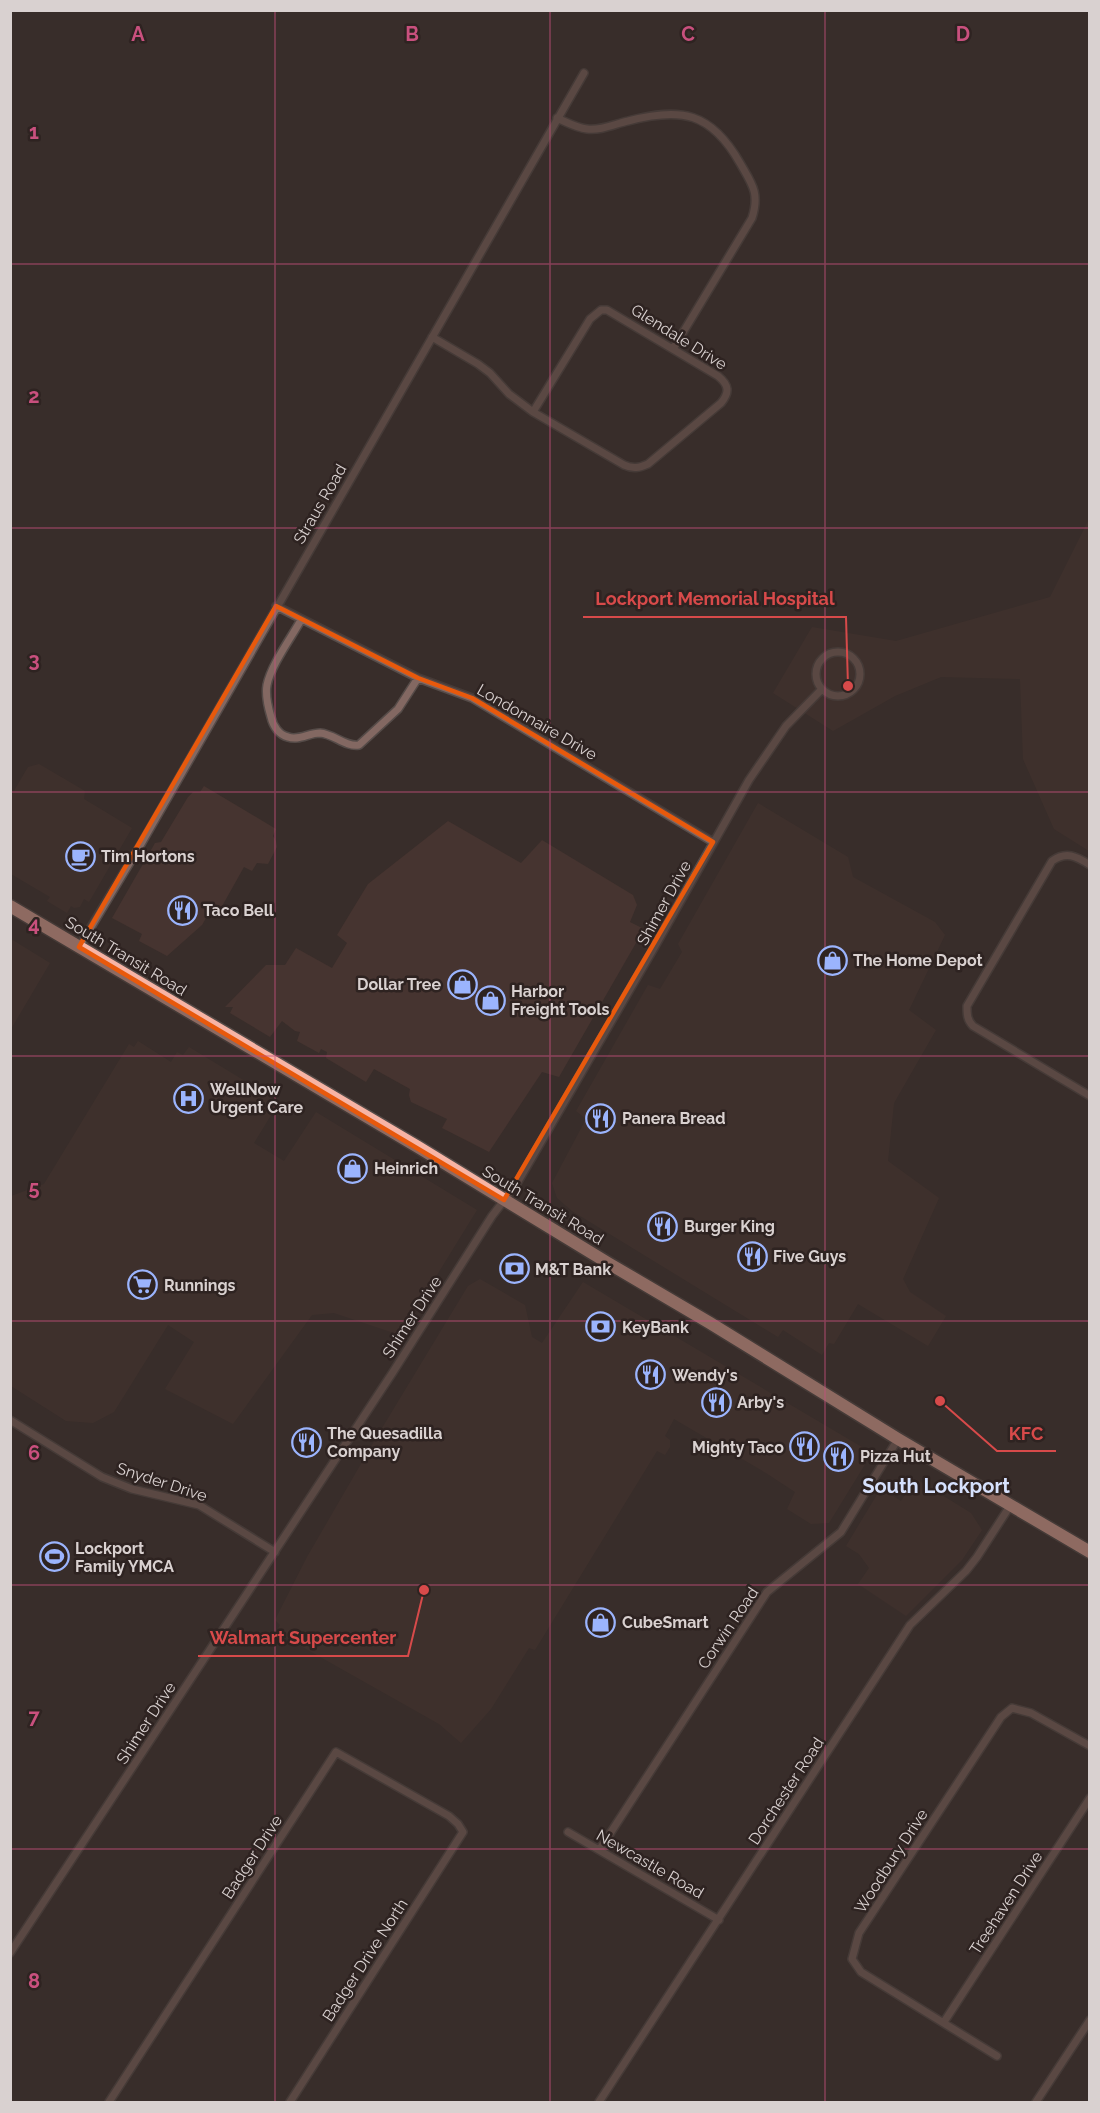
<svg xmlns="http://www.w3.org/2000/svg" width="1100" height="2113" font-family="Raleway,sans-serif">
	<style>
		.built { fill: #463430 }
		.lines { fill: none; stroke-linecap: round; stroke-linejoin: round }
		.street-casing { stroke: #554b48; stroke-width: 10 }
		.highway-casing { stroke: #554b48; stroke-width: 15 }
		.street { stroke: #836862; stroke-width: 7 }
		.highway { stroke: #f7b4a5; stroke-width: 12 }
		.marked { fill: none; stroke: #e8590c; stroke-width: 4.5; stroke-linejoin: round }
		.grid { fill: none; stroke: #c9507e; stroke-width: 1.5; stroke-opacity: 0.55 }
		.labels { text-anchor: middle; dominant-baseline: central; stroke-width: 5; stroke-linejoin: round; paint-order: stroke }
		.street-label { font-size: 16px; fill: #d9d1d0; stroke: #2e2321 }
		.poi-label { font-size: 16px; font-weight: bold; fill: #d9d1d0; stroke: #2e2321; text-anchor: start }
		.quarter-label { font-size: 20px; font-weight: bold; fill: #d6e1fd; stroke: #2e2321 }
		.grid-label { font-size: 20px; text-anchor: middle; font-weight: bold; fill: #c9507e; stroke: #2e2321; stroke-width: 5; stroke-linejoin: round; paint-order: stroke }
		.leader { fill: none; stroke: #d74a4a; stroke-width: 2 }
		.callout-dot { fill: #d74a4a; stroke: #2e2321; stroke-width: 2 }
		.callout-label { font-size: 18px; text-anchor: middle; font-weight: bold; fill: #d74a4a; stroke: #2e2321; stroke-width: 5; stroke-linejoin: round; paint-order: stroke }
	</style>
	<rect width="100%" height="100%" fill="#382d2a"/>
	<path class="built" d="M 1089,519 L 1089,851 L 1054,829 L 1023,759 L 1020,679 L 941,677 L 895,696 L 833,731 L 773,693 L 812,627 L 896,641 L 1050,597 Z
		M 39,764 L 85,791 L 84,799 L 132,828 L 89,902 L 84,899 L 80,907 L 74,908 L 71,906 L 67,913 L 47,901 L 50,897 L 11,874 L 11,796 L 28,767 Z
		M 204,786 L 276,829 L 273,836 L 276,841 L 277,847 L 268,864 L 257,863 L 252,871 L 244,867 L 221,908 L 214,904 L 202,925 L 167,956 L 139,941 L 142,934 L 112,918 L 155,843 L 161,842 L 188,797 L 193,792 L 200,792 Z
		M 758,803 L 848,857 L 853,877 L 935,922 L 945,935 L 909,1010 L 936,1030 L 894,1103 L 888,1161 L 939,1198 L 903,1279 L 910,1292 L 946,1316 L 928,1346 L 858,1304 L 834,1344 L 829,1343 L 822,1355 L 783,1330 L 778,1337 L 572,1211 L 557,1198 L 552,1183 L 586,1119 L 576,1111 L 648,985 L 660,989 L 682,952 L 678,944 Z
		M 448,821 L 521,863 L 542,840 L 633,895 L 637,905 L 630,922 L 644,929 L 559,1077 L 542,1072 L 489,1152 L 442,1128 L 447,1119 L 411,1102 L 409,1095 L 410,1089 L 374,1069 L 366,1082 L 326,1058 L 327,1052 L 321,1049 L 319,1053 L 297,1041 L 300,1032 L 295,1031 L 282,1021 L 270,1037 L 230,1013 L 233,1007 L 225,1007 L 266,965 L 285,965 L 296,948 L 332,968 L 347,943 L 337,935 L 368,884 Z
		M 11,939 L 50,963 L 11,1029 Z
		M 138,1041 L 171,1062 L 177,1052 L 183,1055 L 189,1047 L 273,1098 L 270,1103 L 276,1107 L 254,1143 L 284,1161 L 316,1112 L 477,1210 L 400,1335 L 334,1313 L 312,1315 L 233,1424 L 165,1389 L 194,1342 L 168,1325 L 114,1412 L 93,1423 L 66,1421 L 11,1386 L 11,1196 L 44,1184 L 129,1044 L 134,1047 Z
		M 480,1279 L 525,1305 L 532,1337 L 542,1343 L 583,1282 L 872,1453 L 829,1523 L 811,1524 L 787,1509 L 795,1492 L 766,1473 L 674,1419 L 665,1436 L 670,1440 L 670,1447 L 665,1455 L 657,1451 L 535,1650 L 529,1648 L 491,1709 L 461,1743 L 439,1724 L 276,1632 L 280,1625 L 275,1620 L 307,1557 L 376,1438 L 468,1286 Z
		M 916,1479 L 971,1513 L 982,1530 L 962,1560 L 906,1616 L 858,1584 L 869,1568 L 859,1554 L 846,1546 L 881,1488 L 901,1501 Z"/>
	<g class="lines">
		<defs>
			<path id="street" d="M 557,118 C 566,122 577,128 587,129 C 600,131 615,124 628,121 C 681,107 711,112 740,163 C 752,184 760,193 752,218 L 673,349
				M 432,337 L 478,364 L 490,373 L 509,394 L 533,412 L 624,465 C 633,469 639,468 648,464 L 721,403 C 730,392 729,385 718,376 L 607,310 L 601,310 L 590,319 L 533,412
				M 276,606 L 418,678 L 472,698 L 713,842
				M 301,620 C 291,638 271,665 267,685 C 265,696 268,707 271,717 C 273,726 279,735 288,737 C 298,741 309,733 320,733 C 334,734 345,747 359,745 L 398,709 L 418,678
				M816 674a22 22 0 1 1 44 0a22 22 0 1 1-44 0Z
				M 1090,865 C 1076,856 1066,851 1052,861 L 967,1006 C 967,1014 967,1020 973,1026 L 1090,1096
				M 79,947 L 141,844 L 584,73
				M 10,1420 L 102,1477 L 132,1489 L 199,1505 L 275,1552
				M 568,1832 L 719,1920
				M 600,1849 L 767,1592 L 841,1532 L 898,1439
				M 10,1953 L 393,1372 L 492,1216 L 516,1185 L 654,948 L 749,780 L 786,726 L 822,689
				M 944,2022 L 1090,1798
				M 997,2056 L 861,1972 L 852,1959 L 859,1933 L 1001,1717 L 1012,1708 L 1031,1713 L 1090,1746
				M 109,2102 L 336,1752 L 449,1816 L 458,1824 L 463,1832 L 290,2102
				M 599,2102 L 910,1625 L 966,1571 L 977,1557 L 1010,1506
				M 1036,2102 L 1090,2020"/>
			<path id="highway" d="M 10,906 L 418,1147 L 608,1263 L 710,1323 L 898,1439 L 1090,1552"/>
		</defs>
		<use href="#street" class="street-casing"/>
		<use href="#highway" class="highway-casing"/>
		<use href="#street" class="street"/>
		<use href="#highway" class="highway"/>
	</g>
	<path d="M0 0H1100V2113H0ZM 276,606 L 418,678 L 472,698 L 713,842 L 504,1200 L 79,947 Z" fill="#382d2a" fill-opacity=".55" fill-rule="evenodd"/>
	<path class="marked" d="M 276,606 L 418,678 L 472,698 L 713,842 L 504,1200 L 79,947 Z"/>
	<path class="grid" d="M 275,10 L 275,2102M 550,10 L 550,2102M 825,10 L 825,2102M 10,264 L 1090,264M 10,528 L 1090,528M 10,792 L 1090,792M 10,1056 L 1090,1056M 10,1321 L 1090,1321M 10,1585 L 1090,1585M 10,1849 L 1090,1849"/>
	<defs>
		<symbol id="cafe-ring" viewBox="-11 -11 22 22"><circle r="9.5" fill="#2e2321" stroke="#9bb4fd" stroke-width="1.5"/><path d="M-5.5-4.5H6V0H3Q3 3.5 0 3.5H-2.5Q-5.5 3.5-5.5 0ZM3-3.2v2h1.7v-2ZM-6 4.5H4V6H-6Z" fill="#9bb4fd"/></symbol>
		<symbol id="restaurant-ring" viewBox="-11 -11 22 22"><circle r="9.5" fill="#2e2321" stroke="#9bb4fd" stroke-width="1.5"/><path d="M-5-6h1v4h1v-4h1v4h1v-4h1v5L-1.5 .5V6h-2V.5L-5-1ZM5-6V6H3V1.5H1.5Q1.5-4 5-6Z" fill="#9bb4fd"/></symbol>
		<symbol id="shop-ring" viewBox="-11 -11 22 22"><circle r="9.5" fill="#2e2321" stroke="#9bb4fd" stroke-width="1.5"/><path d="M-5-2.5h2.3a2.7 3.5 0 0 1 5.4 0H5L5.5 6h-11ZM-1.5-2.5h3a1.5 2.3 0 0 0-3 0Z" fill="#9bb4fd"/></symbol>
		<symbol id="hospital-ring" viewBox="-11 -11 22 22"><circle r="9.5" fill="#2e2321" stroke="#9bb4fd" stroke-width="1.5"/><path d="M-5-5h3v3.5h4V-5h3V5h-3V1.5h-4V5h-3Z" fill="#9bb4fd"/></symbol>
		<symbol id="bank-ring" viewBox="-11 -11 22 22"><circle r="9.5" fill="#2e2321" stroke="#9bb4fd" stroke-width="1.5"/><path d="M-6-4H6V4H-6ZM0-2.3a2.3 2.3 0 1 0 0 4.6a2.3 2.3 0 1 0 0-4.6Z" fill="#9bb4fd"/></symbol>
		<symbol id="supermarket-ring" viewBox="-11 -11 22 22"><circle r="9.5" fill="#2e2321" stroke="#9bb4fd" stroke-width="1.5"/><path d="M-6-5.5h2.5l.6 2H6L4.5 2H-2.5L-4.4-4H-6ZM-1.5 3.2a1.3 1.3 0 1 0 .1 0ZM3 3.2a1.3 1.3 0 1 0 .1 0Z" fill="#9bb4fd"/></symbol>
		<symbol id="stadium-ring" viewBox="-11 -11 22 22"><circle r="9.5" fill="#2e2321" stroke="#9bb4fd" stroke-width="1.5"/><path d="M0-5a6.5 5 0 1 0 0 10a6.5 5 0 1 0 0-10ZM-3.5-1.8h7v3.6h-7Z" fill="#9bb4fd"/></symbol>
	</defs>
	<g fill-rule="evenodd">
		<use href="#cafe-ring" x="64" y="840" width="33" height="33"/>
		<use href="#restaurant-ring" x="166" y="894" width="33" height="33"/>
		<use href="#shop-ring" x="816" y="944" width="33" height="33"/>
		<use href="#shop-ring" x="446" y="968" width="33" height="33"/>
		<use href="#shop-ring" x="474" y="984" width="33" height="33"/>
		<use href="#hospital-ring" x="172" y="1082" width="33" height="33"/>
		<use href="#restaurant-ring" x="584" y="1102" width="33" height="33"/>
		<use href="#shop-ring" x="336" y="1152" width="33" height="33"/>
		<use href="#restaurant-ring" x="646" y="1210" width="33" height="33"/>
		<use href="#restaurant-ring" x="736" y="1240" width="33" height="33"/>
		<use href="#bank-ring" x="498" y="1252" width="33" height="33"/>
		<use href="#supermarket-ring" x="126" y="1268" width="33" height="33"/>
		<use href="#bank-ring" x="584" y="1310" width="33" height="33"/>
		<use href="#restaurant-ring" x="634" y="1358" width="33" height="33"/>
		<use href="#restaurant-ring" x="700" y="1386" width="33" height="33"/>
		<use href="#restaurant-ring" x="290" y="1426" width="33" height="33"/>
		<use href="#restaurant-ring" x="788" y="1430" width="33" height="33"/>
		<use href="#restaurant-ring" x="822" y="1440" width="33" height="33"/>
		<use href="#stadium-ring" x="38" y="1540" width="33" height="33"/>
		<use href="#shop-ring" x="584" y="1606" width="33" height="33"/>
	</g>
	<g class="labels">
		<g class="street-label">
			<text transform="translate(679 337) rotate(32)">Glendale Drive</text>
			<text transform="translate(320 504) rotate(-60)">Straus Road</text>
			<text transform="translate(537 722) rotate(30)">Londonnaire Drive</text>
			<text transform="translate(664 903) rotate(-61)">Shimer Drive</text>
			<text transform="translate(126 956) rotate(31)">South Transit Road</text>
			<text transform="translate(543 1205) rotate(31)">South Transit Road</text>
			<text transform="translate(412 1317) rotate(-57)">Shimer Drive</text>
			<text transform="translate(162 1482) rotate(18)">Snyder Drive</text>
			<text transform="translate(728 1628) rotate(-56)">Corwin Road</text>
			<text transform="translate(146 1723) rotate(-57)">Shimer Drive</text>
			<text transform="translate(786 1791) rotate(-57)">Dorchester Road</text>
			<text transform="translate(252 1857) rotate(-57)">Badger Drive</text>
			<text transform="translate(891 1861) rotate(-57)">Woodbury Drive</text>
			<text transform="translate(650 1864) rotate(30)">Newcastle Road</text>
			<text transform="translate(1006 1903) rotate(-57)">Treehaven Drive</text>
			<text transform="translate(365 1960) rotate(-57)">Badger Drive North</text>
		</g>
		<g class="poi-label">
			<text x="101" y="856">Tim Hortons</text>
			<text x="203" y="910">Taco Bell</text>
			<text x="853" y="960">The Home Depot</text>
			<text x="441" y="984" text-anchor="end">Dollar Tree</text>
			<text x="511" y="991">Harbor<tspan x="511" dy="18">Freight Tools</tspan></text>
			<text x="210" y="1089">WellNow<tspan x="210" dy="18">Urgent Care</tspan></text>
			<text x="622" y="1118">Panera Bread</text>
			<text x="374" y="1168">Heinrich</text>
			<text x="684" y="1226">Burger King</text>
			<text x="773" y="1256">Five Guys</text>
			<text x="535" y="1269">M&amp;T Bank</text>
			<text x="164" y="1285">Runnings</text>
			<text x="622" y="1327">KeyBank</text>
			<text x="672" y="1375">Wendy's</text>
			<text x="737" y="1402">Arby's</text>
			<text x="327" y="1433">The Quesadilla<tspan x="327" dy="18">Company</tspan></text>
			<text x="784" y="1447" text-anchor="end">Mighty Taco</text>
			<text x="860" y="1456">Pizza Hut</text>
			<text x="75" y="1548">Lockport<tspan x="75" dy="18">Family YMCA</tspan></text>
			<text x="622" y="1622">CubeSmart</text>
		</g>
		<g class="quarter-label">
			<text x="936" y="1486">South Lockport</text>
		</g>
	</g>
	<g class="grid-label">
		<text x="138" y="41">A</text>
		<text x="412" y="41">B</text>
		<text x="688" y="41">C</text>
		<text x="963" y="41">D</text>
		<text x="34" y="139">1</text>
		<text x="34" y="403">2</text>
		<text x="34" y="667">3</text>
		<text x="34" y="931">4</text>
		<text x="34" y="1195">5</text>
		<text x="34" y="1460">6</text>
		<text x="34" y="1724">7</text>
		<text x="34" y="1988">8</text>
	</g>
	<path class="leader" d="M848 686L846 617H583M940 1401L997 1451H1056M424 1590L408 1656H198"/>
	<g class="callout-dot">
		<circle cx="848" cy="686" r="6"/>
		<circle cx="940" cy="1401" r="6"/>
		<circle cx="424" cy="1590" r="6"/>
	</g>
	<g class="callout-label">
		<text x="715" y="605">Lockport Memorial Hospital</text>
		<text x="1026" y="1440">KFC</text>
		<text x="303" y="1644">Walmart Supercenter</text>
	</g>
	<rect width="1100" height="2113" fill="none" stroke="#d9d1d0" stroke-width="24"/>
</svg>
